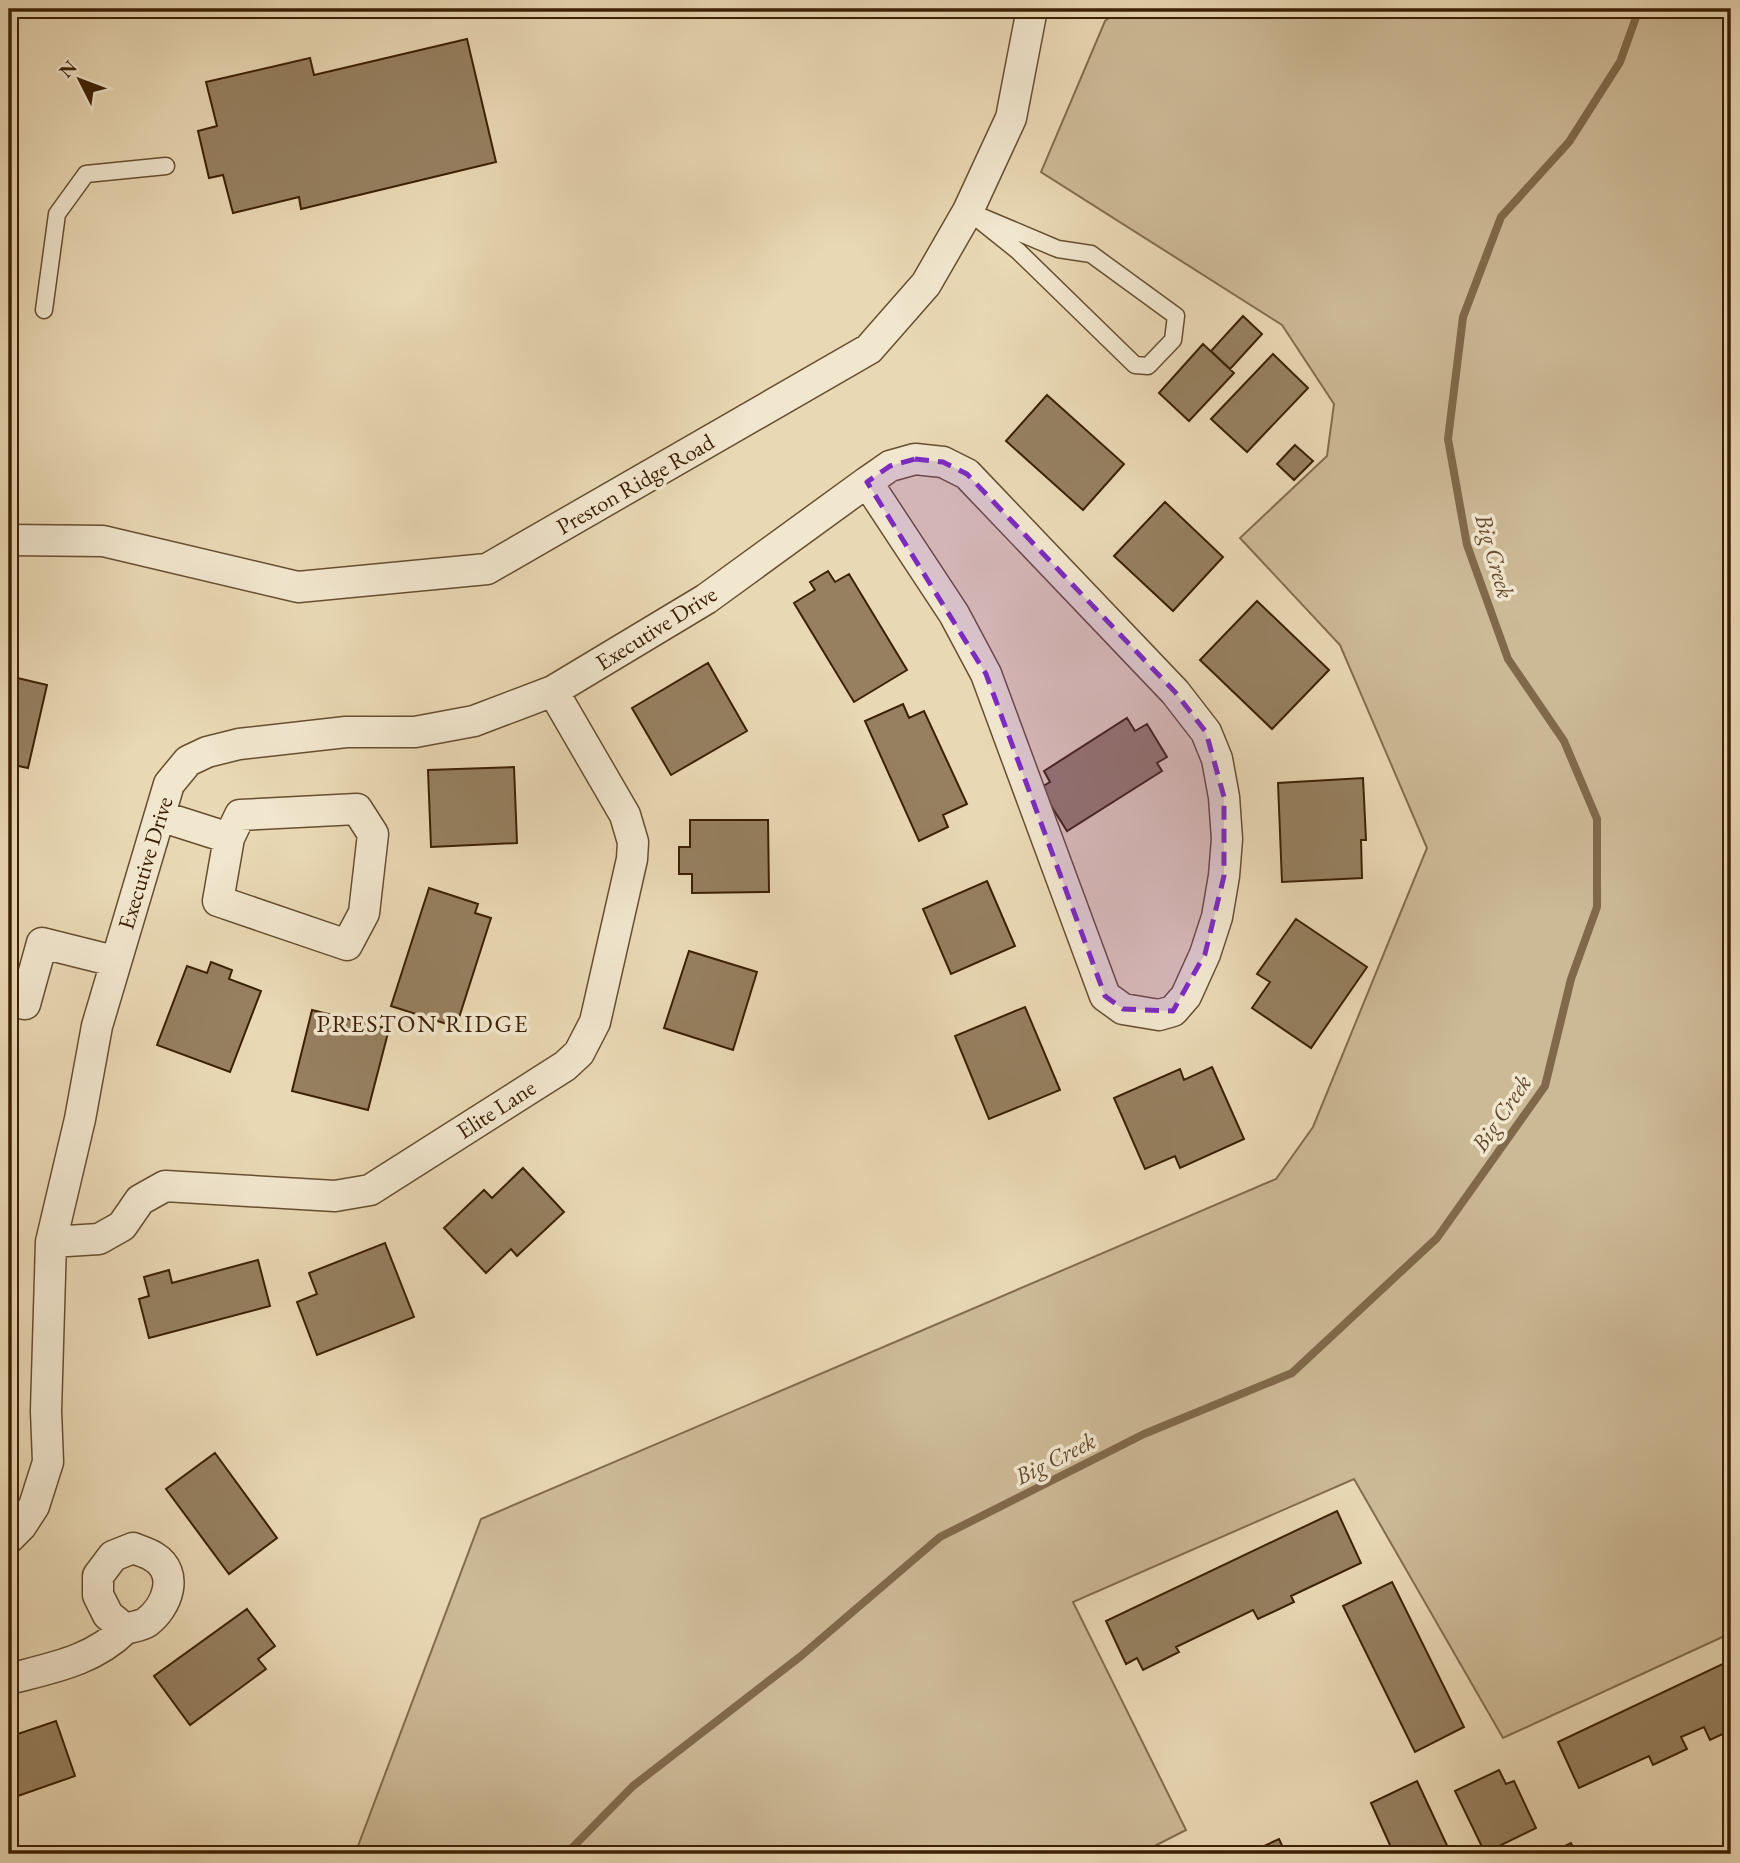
<svg xmlns="http://www.w3.org/2000/svg" width="1740" height="1863" font-family="'EB Garamond',serif">
	<style>
		.green { fill: #ccb996; stroke: #846c4d; stroke-width: 2 }
		.lines { fill: none; stroke-linecap: round; stroke-linejoin: round }
		.stream { stroke: #80694a; stroke-width: 8 }
		.building { fill: #968060; stroke: #3c2004; stroke-width: 2 }
		.lane-casing { stroke: #674e30; stroke-width: 19 }
		.street-casing { stroke: #674e30; stroke-width: 33 }
		.lane { stroke: #f1e6ce; stroke-width: 16 }
		.street { stroke: #f1e6ce; stroke-width: 30 }
		.marked { fill: #7b2cbf; fill-opacity: 0.2; stroke: #7b2cbf; stroke-width: 5; stroke-dasharray: 14 9; stroke-linejoin: round }
		.labels { text-anchor: middle; dominant-baseline: central; stroke-width: 7; stroke-linejoin: round; paint-order: stroke }
		.street-label { font-size: 23px; fill: #3c2004; stroke: #f1e6ce }
		.water-label { font-size: 24px; font-style: italic; fill: #644a2d; stroke: #f1e6ce }
		.neighbourhood-label { font-size: 24px; letter-spacing: 2px; fill: #3c2004; stroke: #f1e6ce }
	</style>
	<rect width="100%" height="100%" fill="#e9d8b4"/>
	<filter id="stains"><feTurbulence type="fractalNoise" baseFrequency=".00286" numOctaves="4"/><feColorMatrix values="0 0 0 0 .2 0 0 0 0 .09 0 0 0 0 .02 0 0 0 .5 -.17"/></filter>
	<radialGradient id="worn" r=".72"><stop offset=".6" stop-color="#630" stop-opacity="0"/><stop offset="1" stop-color="#630" stop-opacity=".3"/></radialGradient>
	<path class="green" d="M 1120,9 L 1731,9 L 1731,1633 L 1503,1738 L 1354,1479 L 1073,1602 L 1186,1830 L 1139,1854 L 355,1854 L 481,1519 L 1276,1179 L 1313,1127 L 1427,848 L 1340,645 L 1240,538 L 1327,456 L 1334,404 L 1282,325 L 1041,172 L 1105,21 Z"/>
	<g class="lines">
		<path class="stream" d="M 566,1854 L 633,1786 L 801,1656 L 940,1537 L 1144,1434 L 1292,1373 L 1437,1238 L 1545,1086 L 1571,979 L 1597,907 L 1597,819 L 1564,741 L 1508,659 L 1467,545 L 1448,439 L 1463,317 L 1501,217 L 1569,142 L 1620,62 L 1639,9"/>
	</g>
	<path class="building" d="M 467,39 L 496,162 L 301,209 L 299,197 L 233,213 L 223,175 L 209,178 L 198,131 L 217,126 L 206,82 L 310,58 L 314,75 Z
		M 1243,316 L 1262,334 L 1230,369 L 1211,351 Z
		M 1203,344 L 1234,373 L 1189,421 L 1159,393 Z
		M 1273,354 L 1308,388 L 1247,452 L 1211,419 Z
		M 1047,395 L 1124,464 L 1083,510 L 1006,441 Z
		M 1295,445 L 1313,461 L 1294,480 L 1277,464 Z
		M 1165,502 L 1223,557 L 1173,611 L 1114,556 Z
		M 828,571 L 835,582 L 849,574 L 907,670 L 854,702 L 794,603 L 815,590 L 810,582 Z
		M 1257,601 L 1329,670 L 1272,729 L 1200,660 Z
		M 708,663 L 747,731 L 671,775 L 632,708 Z
		M 9,676 L 47,685 L 28,768 L 9,764 Z
		M 903,704 L 909,718 L 924,711 L 967,804 L 943,815 L 948,827 L 919,841 L 865,721 Z
		M 1127,718 L 1135,731 L 1147,724 L 1167,757 L 1157,763 L 1162,771 L 1067,831 L 1040,788 L 1050,782 L 1044,771 Z
		M 514,767 L 517,843 L 431,847 L 428,770 Z
		M 1363,778 L 1366,840 L 1361,840 L 1362,878 L 1282,882 L 1278,783 Z
		M 690,820 L 768,820 L 769,892 L 692,893 L 692,874 L 679,874 L 679,847 L 690,847 Z
		M 987,881 L 1015,946 L 951,974 L 923,909 Z
		M 429,888 L 478,904 L 475,913 L 491,918 L 456,1027 L 391,1006 Z
		M 1296,919 L 1367,967 L 1311,1048 L 1252,1008 L 1270,982 L 1257,974 Z
		M 689,951 L 757,972 L 733,1050 L 664,1028 Z
		M 211,962 L 232,970 L 229,979 L 261,991 L 230,1072 L 157,1045 L 187,966 L 207,973 Z
		M 1025,1007 L 1060,1090 L 989,1119 L 955,1036 Z
		M 312,1010 L 389,1029 L 368,1110 L 292,1091 Z
		M 1212,1067 L 1244,1139 L 1180,1168 L 1175,1156 L 1145,1169 L 1114,1098 L 1180,1069 L 1184,1080 Z
		M 523,1168 L 564,1212 L 517,1256 L 511,1249 L 486,1273 L 444,1228 L 484,1190 L 492,1198 Z
		M 385,1243 L 414,1317 L 317,1355 L 297,1302 L 317,1294 L 309,1273 Z
		M 258,1260 L 270,1306 L 149,1338 L 139,1299 L 149,1296 L 144,1277 L 169,1270 L 172,1283 Z
		M 215,1453 L 277,1538 L 229,1574 L 166,1489 Z
		M 1337,1511 L 1361,1563 L 1291,1596 L 1294,1602 L 1258,1619 L 1253,1610 L 1176,1647 L 1179,1652 L 1143,1670 L 1137,1658 L 1126,1664 L 1106,1621 Z
		M 1392,1582 L 1464,1727 L 1415,1752 L 1343,1606 Z
		M 247,1609 L 275,1646 L 258,1659 L 266,1669 L 190,1725 L 154,1676 Z
		M 1731,1660 L 1731,1730 L 1710,1740 L 1704,1727 L 1681,1737 L 1687,1749 L 1653,1765 L 1649,1756 L 1579,1788 L 1558,1742 Z
		M 56,1721 L 75,1776 L 9,1799 L 9,1737 Z
		M 1499,1770 L 1506,1784 L 1514,1781 L 1536,1828 L 1485,1853 L 1455,1791 Z
		M 1417,1781 L 1451,1854 L 1394,1854 L 1371,1803 Z
		M 1279,1839 L 1286,1854 L 1247,1854 Z
		M 1571,1843 L 1576,1854 L 1548,1854 Z"/>
	<g class="lines">
		<defs>
			<path id="lane" d="M 968,211 L 1058,249 L 1091,254 L 1176,316 L 1173,340 L 1148,366 L 1135,365 L 1018,251 Z
				M 44,310 L 57,214 L 86,174 L 166,166"/>
			<path id="street" d="M 915,459 L 943,462 L 967,474 L 1175,692 L 1206,732 L 1217,759 L 1224,797 L 1227,839 L 1224,876 L 1217,917 L 1205,954 L 1186,996 L 1173,1011 L 1159,1015 L 1123,1009 L 1105,996 L 986,674 L 954,614 L 867,482 L 890,466 Z
				M 9,540 L 103,541 L 298,587 L 487,569 L 869,349 L 926,284 L 968,211 L 1011,118 L 1032,9
				M 357,809 L 373,834 L 364,913 L 347,945 L 218,901 L 229,838 L 240,815 Z
				M 160,816 L 229,838
				M 9,1001 L 25,1004 L 42,943 L 114,961
				M 51,1242 L 99,1239 L 122,1226 L 140,1200 L 165,1186 L 335,1196 L 370,1190 L 565,1066 L 579,1053 L 595,1022 L 632,859 L 633,842 L 625,815 L 553,691
				M 9,1538 L 21,1526 L 34,1506 L 48,1462 L 46,1411 L 51,1242 L 80,1119 L 97,1026 L 169,784 L 188,761 L 207,752 L 239,744 L 346,732 L 415,732 L 474,721 L 553,691 L 706,599 L 867,482
				M 133,1548 C 140,1551 148,1553 154,1557 C 180,1573 167,1607 147,1622 C 141,1626 132,1627 125,1629 L 108,1615 L 98,1595 L 98,1576 L 113,1556 Z
				M 9,1679 C 51,1668 93,1661 125,1629"/>
		</defs>
		<use href="#lane" class="lane-casing"/>
		<use href="#street" class="street-casing"/>
		<use href="#lane" class="lane"/>
		<use href="#street" class="street"/>
	</g>
	<path class="marked" d="M 915,459 L 943,462 L 967,474 L 1175,692 L 1206,732 L 1224,797 L 1224,876 L 1205,954 L 1173,1011 L 1123,1009 L 1105,996 L 986,674 L 867,482 L 890,466 Z"/>
	<g class="labels">
		<g class="street-label">
			<text transform="translate(635 484) rotate(-30)">Preston Ridge Road</text>
			<text transform="translate(656 628) rotate(-32)">Executive Drive</text>
			<text transform="translate(145 863) rotate(-73)">Executive Drive</text>
			<text transform="translate(496 1109) rotate(-33)">Elite Lane</text>
		</g>
		<g class="water-label">
			<text transform="translate(1495 556) rotate(74)">Big Creek</text>
			<text transform="translate(1501 1113) rotate(-56)">Big Creek</text>
			<text transform="translate(1055 1458) rotate(-27)">Big Creek</text>
		</g>
		<g class="neighbourhood-label">
			<text x="423" y="1023">PRESTON RIDGE</text>
		</g>
	</g>
	<rect width="1740" height="1863" fill="none" stroke="#e9d8b4" stroke-width="35"/>
	<rect x="10" y="10" width="1719" height="1842" fill="none" stroke="#3c2004" stroke-width="3.5"/>
	<rect x="18" y="18" width="1705" height="1828" fill="none" stroke="#3c2004" stroke-width="2"/>
	<g transform="translate(80 80) rotate(312)" stroke="#f1e6ce" stroke-width="5" paint-order="stroke">
	<path d="M0-5L12 26L0 18L-12 26Z" fill="#3c2004"/>
	<text y="-10" font-size="19" font-weight="bold" text-anchor="middle" fill="#3c2004">N</text>
	</g>
	<rect width="100%" height="100%" filter="url(#stains)"/>
	<rect width="100%" height="100%" fill="url(#worn)"/>
</svg>
